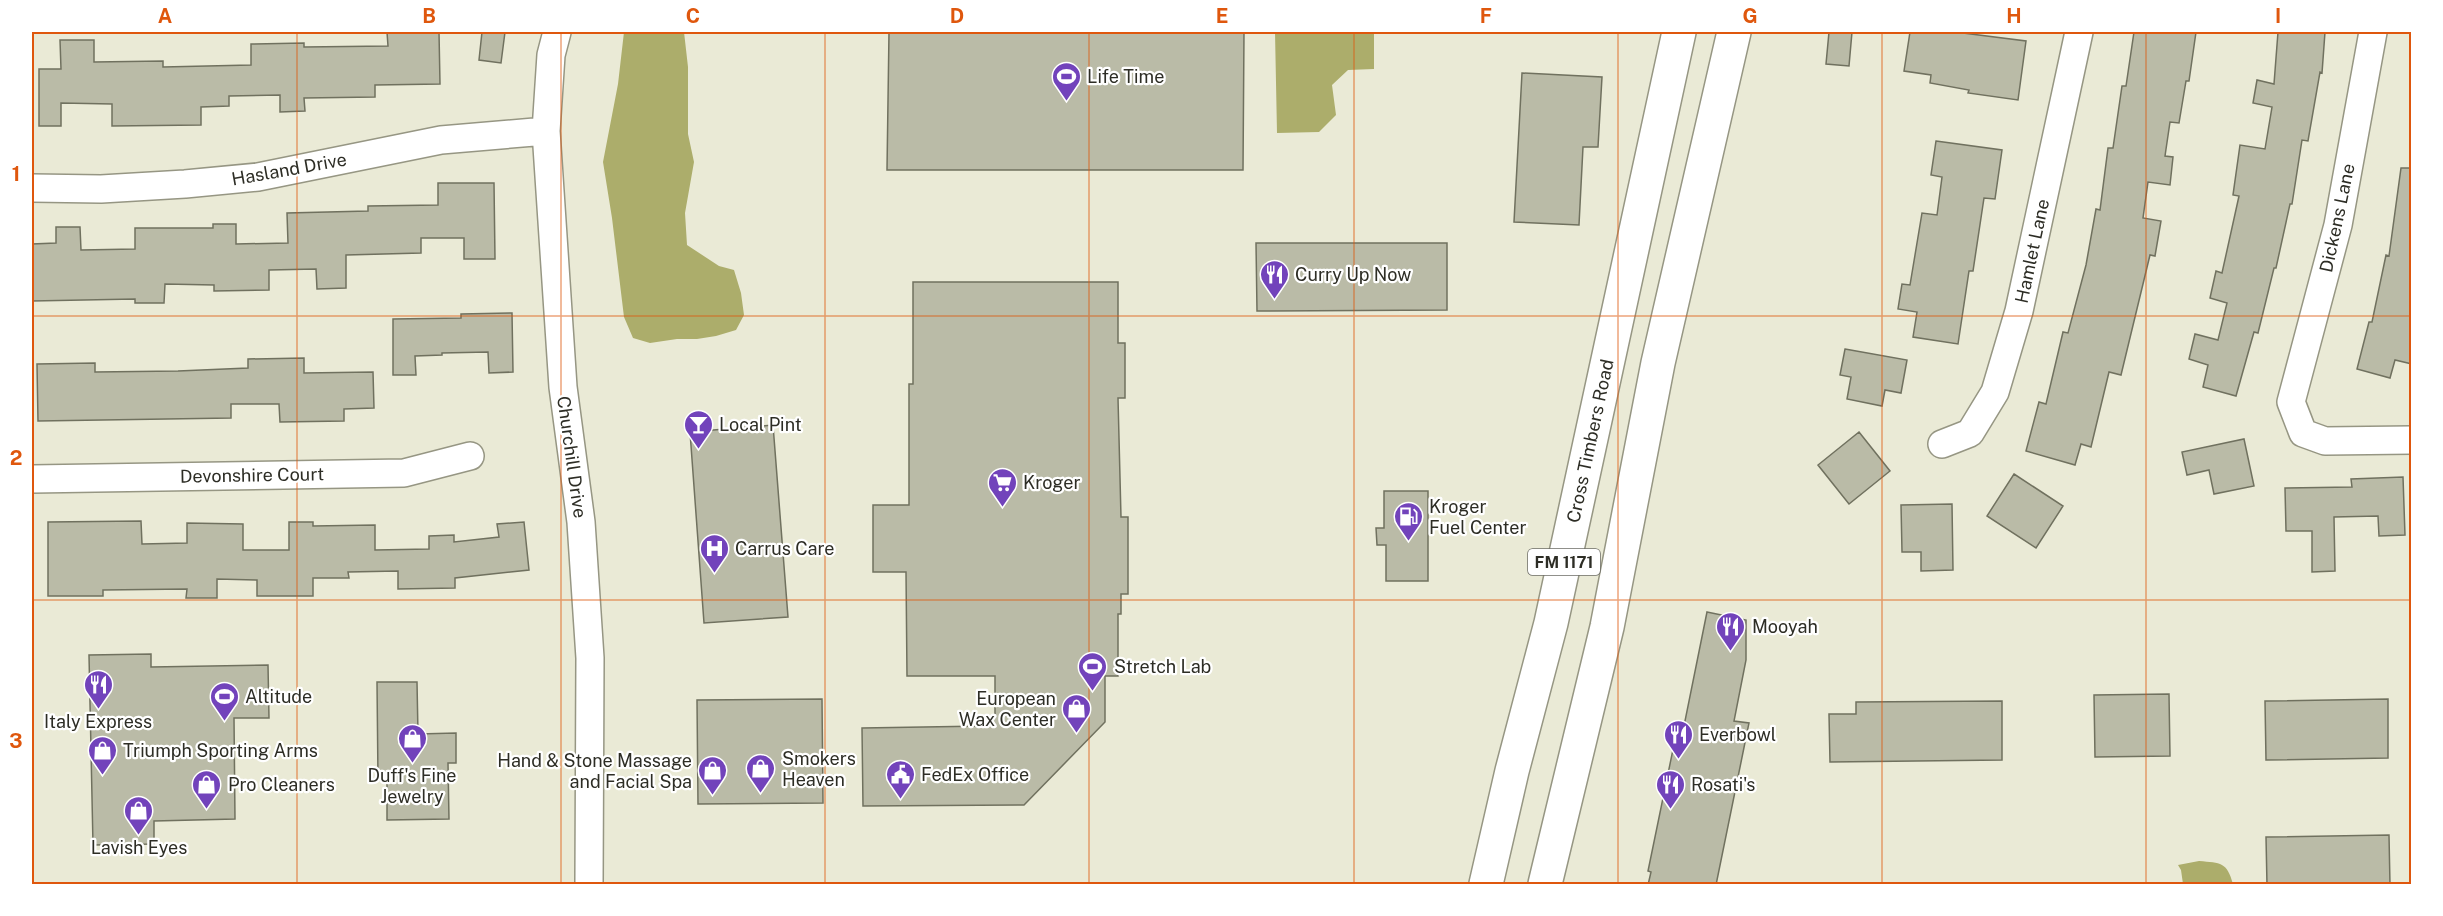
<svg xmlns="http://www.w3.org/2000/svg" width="2443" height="916" font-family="'Public Sans',sans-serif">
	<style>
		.water { fill: #acad6b }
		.building { fill: #babba7; stroke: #70715f; stroke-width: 1.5 }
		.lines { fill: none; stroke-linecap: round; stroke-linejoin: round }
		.minor-casing { stroke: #969683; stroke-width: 30 }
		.major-casing { stroke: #969683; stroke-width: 36 }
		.minor { stroke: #fff; stroke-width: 27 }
		.major { stroke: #fff; stroke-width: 33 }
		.grid { fill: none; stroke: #df570d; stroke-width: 1.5; stroke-opacity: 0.55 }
		.labels { text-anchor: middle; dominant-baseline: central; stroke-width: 4.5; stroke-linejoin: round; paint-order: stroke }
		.shield { fill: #fff; stroke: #6c6c66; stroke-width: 1.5 }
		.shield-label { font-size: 16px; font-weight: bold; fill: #2d2d25 }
		.poi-label { font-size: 18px; fill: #2d2d25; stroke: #fff; text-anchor: start }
		.street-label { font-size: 18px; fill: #2d2d25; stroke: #fff }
		.neatline { fill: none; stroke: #df570d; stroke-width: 2 }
		.grid-label { font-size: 20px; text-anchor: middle; font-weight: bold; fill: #df570d }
	</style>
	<rect width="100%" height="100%" fill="#eaead6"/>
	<path class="water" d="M 624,32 L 684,32 L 688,67 L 688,134 L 694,162 L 685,213 L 687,245 L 719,266 L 734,270 L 741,293 L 744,315 L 736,330 L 716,336 L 697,339 L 677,339 L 650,343 L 633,338 L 624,317 L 612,218 L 603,162 L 618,84 Z
		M 1275,32 L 1374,32 L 1374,69 L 1348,70 L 1332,85 L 1336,115 L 1319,132 L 1277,133 Z
		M 2199,861 C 2221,863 2227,862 2233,884 L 2183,884 L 2181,870 L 2178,865 Z"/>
	<path class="building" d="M 387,32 L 439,32 L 440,84 L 375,85 L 375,97 L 304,98 L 305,111 L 280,112 L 280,95 L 229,96 L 229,106 L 201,107 L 201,125 L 112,126 L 112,104 L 61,103 L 61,126 L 39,126 L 39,69 L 61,69 L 60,40 L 94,40 L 94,62 L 163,61 L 163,67 L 251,65 L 251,44 L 304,43 L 304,47 L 388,46 Z
		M 482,32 L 505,32 L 501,63 L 479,60 Z
		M 889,32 L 1244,32 L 1243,170 L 887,170 Z
		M 1829,32 L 1852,32 L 1849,66 L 1826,64 Z
		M 1910,32 L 1955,32 L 2026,41 L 2018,100 L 1968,93 L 1969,90 L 1930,83 L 1931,75 L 1904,71 Z
		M 2134,32 L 2196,32 L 2189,81 L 2186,81 L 2179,123 L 2170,122 L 2165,156 L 2173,157 L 2170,185 L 2148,182 L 2143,218 L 2161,221 L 2155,256 L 2150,255 L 2121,375 L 2109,372 L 2091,447 L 2081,444 L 2075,465 L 2026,451 L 2039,402 L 2046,404 L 2063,332 L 2068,333 L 2086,265 L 2096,209 L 2100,210 L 2108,148 L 2113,148 L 2122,86 L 2126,86 Z
		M 2278,32 L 2325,32 L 2322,73 L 2320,72 L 2308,141 L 2302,140 L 2292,204 L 2290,204 L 2276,268 L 2274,268 L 2258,333 L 2254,332 L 2236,396 L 2203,387 L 2208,365 L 2189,359 L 2195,334 L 2218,340 L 2227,303 L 2210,298 L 2216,271 L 2222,273 L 2239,196 L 2233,195 L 2240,145 L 2265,149 L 2272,107 L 2253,103 L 2257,80 L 2274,84 Z
		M 1522,73 L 1602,77 L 1598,147 L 1583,147 L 1579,225 L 1514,222 Z
		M 1936,141 L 2002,150 L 1995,199 L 1984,198 L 1973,271 L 1969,271 L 1958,344 L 1913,337 L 1917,312 L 1898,309 L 1902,284 L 1910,285 L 1922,213 L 1937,215 L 1942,177 L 1931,175 Z
		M 2401,168 L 2412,168 L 2412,364 L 2395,360 L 2390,378 L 2357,369 L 2369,322 L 2372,322 L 2386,255 L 2389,256 Z
		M 438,183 L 494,183 L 495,259 L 464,259 L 464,238 L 421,238 L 421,253 L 346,255 L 346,288 L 317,289 L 316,269 L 269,270 L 269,290 L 214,291 L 214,285 L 165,284 L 164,303 L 135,303 L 135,299 L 32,301 L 32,244 L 56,243 L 56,227 L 80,227 L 81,250 L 135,249 L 135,228 L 213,228 L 213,224 L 236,224 L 236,244 L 288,243 L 287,213 L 368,211 L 368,206 L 438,205 Z
		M 1256,243 L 1447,243 L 1447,310 L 1257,311 Z
		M 913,282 L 1118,282 L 1118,343 L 1125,343 L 1125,398 L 1118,398 L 1121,517 L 1128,517 L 1128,594 L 1121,594 L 1121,614 L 1118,614 L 1118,676 L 1105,676 L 1105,722 L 1024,805 L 863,806 L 862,728 L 985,726 L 995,716 L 995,676 L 907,676 L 906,572 L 873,572 L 873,505 L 909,505 L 909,384 L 913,384 Z
		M 512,313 L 513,372 L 489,373 L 488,352 L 442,353 L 442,355 L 415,356 L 416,375 L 393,375 L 393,319 L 461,318 L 461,314 Z
		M 1845,349 L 1907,360 L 1901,393 L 1885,390 L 1882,406 L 1847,399 L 1851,377 L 1840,375 Z
		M 304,358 L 304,373 L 373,372 L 374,408 L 344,409 L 344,421 L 280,422 L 279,404 L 231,404 L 231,418 L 38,421 L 37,364 L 95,363 L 95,372 L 178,371 L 248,368 L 248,359 Z
		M 773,425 L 788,617 L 704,623 L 690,432 Z
		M 1859,432 L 1890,471 L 1849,504 L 1818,465 Z
		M 2244,439 L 2254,486 L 2214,494 L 2209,470 L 2187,475 L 2182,452 Z
		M 2014,474 L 2063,506 L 2036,548 L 1987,516 Z
		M 2403,477 L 2405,535 L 2379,536 L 2378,516 L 2334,517 L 2335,571 L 2312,572 L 2312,531 L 2286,531 L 2285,488 L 2352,487 L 2351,479 Z
		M 1384,491 L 1428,491 L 1428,581 L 1386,581 L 1386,545 L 1377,545 L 1376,528 L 1384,528 Z
		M 1952,504 L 1953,570 L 1921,571 L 1921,552 L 1902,552 L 1901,505 Z
		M 141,521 L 142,544 L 187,543 L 187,523 L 243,524 L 243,550 L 289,550 L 289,522 L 313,522 L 313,526 L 375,525 L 375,550 L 429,549 L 429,536 L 454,535 L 454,542 L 499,537 L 497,524 L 524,522 L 529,570 L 455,578 L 455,588 L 398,589 L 398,571 L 348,572 L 349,578 L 313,578 L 313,596 L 257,596 L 257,580 L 217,579 L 217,598 L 186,598 L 187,589 L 103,590 L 103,596 L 48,596 L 48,522 Z
		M 1707,612 L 1746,620 L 1746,660 L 1734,721 L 1749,723 L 1716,885 L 1648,885 L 1651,872 L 1648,871 L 1677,730 L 1683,731 Z
		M 151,654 L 151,667 L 268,665 L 269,718 L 234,718 L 235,819 L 154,821 L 154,844 L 93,845 L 89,655 Z
		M 377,682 L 417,682 L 418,734 L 456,733 L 456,763 L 448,763 L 449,819 L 387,820 L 387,780 L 378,780 Z
		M 2169,694 L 2170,756 L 2095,757 L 2094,695 Z
		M 822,699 L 823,803 L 698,804 L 697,700 Z
		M 2388,699 L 2388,758 L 2266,760 L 2265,701 Z
		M 2002,701 L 2002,760 L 1830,762 L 1829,714 L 1856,714 L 1856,702 Z
		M 2389,835 L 2390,885 L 2267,885 L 2266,837 Z"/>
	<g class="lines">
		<defs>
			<path id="minor" d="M 557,32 L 551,55 L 546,131 L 563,387 L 581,522 L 590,658 L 589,884
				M 2373,32 L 2338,225 L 2291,402 L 2303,433 L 2325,441 L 2412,440
				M 32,188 L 101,189 L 185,184 L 258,177 L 441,140 L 546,131
				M 1942,444 L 1970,433 L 1995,392 L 2019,311 L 2079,32
				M 32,479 L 404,473 L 470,456"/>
			<path id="major" d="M 1486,884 L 1512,771 L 1551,623 L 1679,32
				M 1545,884 L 1607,627 L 1658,363 L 1734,32"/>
		</defs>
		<use href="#minor" class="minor-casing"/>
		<use href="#major" class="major-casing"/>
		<use href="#minor" class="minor"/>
		<use href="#major" class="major"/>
	</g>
	<path class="grid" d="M 297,32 L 297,884M 561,32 L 561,884M 825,32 L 825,884M 1089,32 L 1089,884M 1354,32 L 1354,884M 1618,32 L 1618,884M 1882,32 L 1882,884M 2146,32 L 2146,884M 32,316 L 2412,316M 32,600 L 2412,600"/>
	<defs>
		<symbol id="stadium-pin" viewBox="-11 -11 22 30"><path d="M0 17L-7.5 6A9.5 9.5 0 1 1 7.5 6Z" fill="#7243bb" stroke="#fff"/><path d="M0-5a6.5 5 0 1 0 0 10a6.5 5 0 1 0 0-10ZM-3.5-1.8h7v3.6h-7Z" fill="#fff"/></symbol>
		<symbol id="restaurant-pin" viewBox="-11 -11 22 30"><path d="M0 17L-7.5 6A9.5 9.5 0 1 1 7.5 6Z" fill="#7243bb" stroke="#fff"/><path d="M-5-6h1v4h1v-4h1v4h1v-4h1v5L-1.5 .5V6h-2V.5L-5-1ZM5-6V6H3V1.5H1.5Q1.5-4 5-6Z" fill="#fff"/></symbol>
		<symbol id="bar-pin" viewBox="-11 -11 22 30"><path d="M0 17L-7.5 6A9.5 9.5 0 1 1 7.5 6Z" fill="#7243bb" stroke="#fff"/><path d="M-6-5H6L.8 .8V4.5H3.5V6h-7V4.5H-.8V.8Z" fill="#fff"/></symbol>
		<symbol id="supermarket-pin" viewBox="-11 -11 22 30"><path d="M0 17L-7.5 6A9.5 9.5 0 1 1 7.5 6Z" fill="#7243bb" stroke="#fff"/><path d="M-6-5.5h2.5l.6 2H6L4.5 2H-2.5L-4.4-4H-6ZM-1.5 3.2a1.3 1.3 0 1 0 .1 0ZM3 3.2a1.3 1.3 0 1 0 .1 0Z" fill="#fff"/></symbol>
		<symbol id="fuel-pin" viewBox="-11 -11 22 30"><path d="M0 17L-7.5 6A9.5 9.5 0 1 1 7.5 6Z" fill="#7243bb" stroke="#fff"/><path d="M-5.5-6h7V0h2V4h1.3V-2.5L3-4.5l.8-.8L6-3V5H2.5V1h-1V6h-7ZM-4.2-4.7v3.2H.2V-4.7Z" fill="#fff"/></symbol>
		<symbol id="hospital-pin" viewBox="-11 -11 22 30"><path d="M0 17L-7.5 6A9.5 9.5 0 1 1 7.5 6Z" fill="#7243bb" stroke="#fff"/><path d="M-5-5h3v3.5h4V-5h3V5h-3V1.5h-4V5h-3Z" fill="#fff"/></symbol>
		<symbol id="shop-pin" viewBox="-11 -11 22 30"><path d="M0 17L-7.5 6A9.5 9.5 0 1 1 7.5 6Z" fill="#7243bb" stroke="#fff"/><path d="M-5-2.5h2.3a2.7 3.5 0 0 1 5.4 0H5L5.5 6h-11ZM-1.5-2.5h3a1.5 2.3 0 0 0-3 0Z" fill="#fff"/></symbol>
		<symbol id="civic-pin" viewBox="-11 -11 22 30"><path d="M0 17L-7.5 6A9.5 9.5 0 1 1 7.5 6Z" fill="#7243bb" stroke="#fff"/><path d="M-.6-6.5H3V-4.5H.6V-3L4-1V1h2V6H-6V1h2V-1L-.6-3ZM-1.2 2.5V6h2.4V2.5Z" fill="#fff"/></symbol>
	</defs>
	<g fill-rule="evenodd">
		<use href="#stadium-pin" x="1050" y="60" width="33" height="45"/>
		<use href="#restaurant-pin" x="1258" y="258" width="33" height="45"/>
		<use href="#bar-pin" x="682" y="408" width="33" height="45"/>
		<use href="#supermarket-pin" x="986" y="466" width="33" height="45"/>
		<use href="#fuel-pin" x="1392" y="500" width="33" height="45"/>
		<use href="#hospital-pin" x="698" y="532" width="33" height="45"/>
		<use href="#restaurant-pin" x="1714" y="610" width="33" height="45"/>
		<use href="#stadium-pin" x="1076" y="650" width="33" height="45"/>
		<use href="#restaurant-pin" x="82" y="668" width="33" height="45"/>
		<use href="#stadium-pin" x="208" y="680" width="33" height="45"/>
		<use href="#shop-pin" x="1060" y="692" width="33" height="45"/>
		<use href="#restaurant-pin" x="1662" y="718" width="33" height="45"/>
		<use href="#shop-pin" x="396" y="722" width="33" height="45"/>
		<use href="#shop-pin" x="86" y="734" width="33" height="45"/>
		<use href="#shop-pin" x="744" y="752" width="33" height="45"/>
		<use href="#shop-pin" x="696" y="754" width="33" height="45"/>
		<use href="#civic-pin" x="884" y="758" width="33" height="45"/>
		<use href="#shop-pin" x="190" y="768" width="33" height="45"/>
		<use href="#restaurant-pin" x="1654" y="768" width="33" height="45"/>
		<use href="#shop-pin" x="122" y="794" width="33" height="45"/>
	</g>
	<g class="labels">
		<rect class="shield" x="1528" y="549" width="72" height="26" rx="4.5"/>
		<g class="shield-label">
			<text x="1564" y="562">FM 1171</text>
		</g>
		<g class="poi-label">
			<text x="1087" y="76">Life Time</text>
			<text x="1295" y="274">Curry Up Now</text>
			<text x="719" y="424">Local Pint</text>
			<text x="1023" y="482">Kroger</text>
			<text x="1429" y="506">Kroger<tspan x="1429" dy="21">Fuel Center</tspan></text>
			<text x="735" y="548">Carrus Care</text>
			<text x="1752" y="626">Mooyah</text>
			<text x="1114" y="666">Stretch Lab</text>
			<text x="245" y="696">Altitude</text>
			<text x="1056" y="698" text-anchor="end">European<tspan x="1056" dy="21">Wax Center</tspan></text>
			<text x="98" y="721" text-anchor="middle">Italy Express</text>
			<text x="1699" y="734">Everbowl</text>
			<text x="123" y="750">Triumph Sporting Arms</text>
			<text x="782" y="758">Smokers<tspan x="782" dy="21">Heaven</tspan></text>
			<text x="692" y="760" text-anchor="end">Hand &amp; Stone Massage<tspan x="692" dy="21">and Facial Spa</tspan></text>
			<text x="921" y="774">FedEx Office</text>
			<text x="412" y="775" text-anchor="middle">Duff's Fine<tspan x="412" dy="21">Jewelry</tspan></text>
			<text x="228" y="784">Pro Cleaners</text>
			<text x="1691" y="784">Rosati's</text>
			<text x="139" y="847" text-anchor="middle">Lavish Eyes</text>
		</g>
		<g class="street-label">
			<text transform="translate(289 169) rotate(-10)">Hasland Drive</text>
			<text transform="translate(2337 218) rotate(-78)">Dickens Lane</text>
			<text transform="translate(2032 251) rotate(-78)">Hamlet Lane</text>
			<text transform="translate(1590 441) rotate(-78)">Cross Timbers Road</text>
			<text transform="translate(572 457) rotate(82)">Churchill Drive</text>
			<text transform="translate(252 475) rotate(-1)">Devonshire Court</text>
		</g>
	</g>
	<rect width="2443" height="916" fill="none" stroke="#ffffff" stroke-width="66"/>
	<rect x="33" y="33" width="2377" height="850" class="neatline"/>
	<g class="grid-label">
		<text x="165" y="23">A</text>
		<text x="429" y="23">B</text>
		<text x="693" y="23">C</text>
		<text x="957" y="23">D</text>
		<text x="1222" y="23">E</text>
		<text x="1486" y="23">F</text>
		<text x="1750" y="23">G</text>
		<text x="2014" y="23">H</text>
		<text x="2278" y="23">I</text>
		<text x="16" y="181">1</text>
		<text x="16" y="465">2</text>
		<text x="16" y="748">3</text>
	</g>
</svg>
